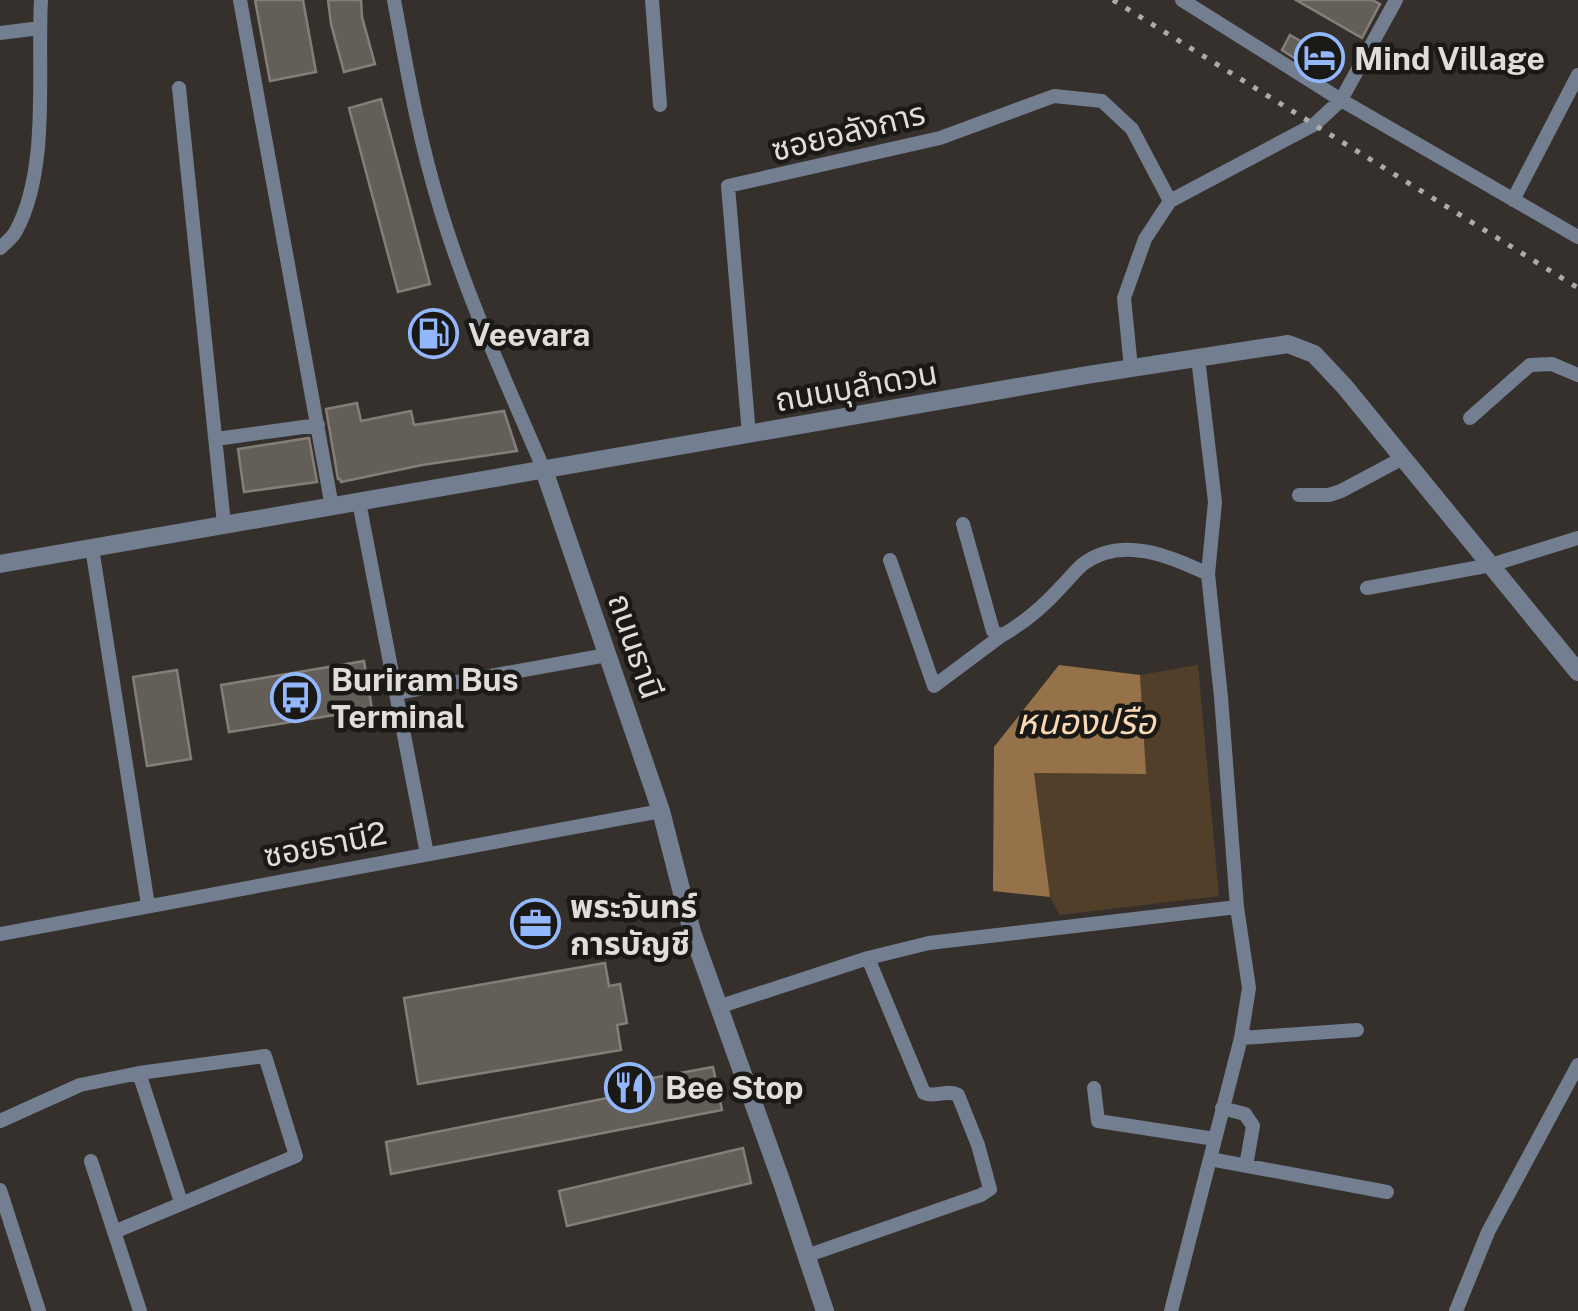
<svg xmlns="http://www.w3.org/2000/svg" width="1578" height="1311" font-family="'Public Sans','Noto Sans Thai',sans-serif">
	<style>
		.green { fill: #523f29 }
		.water { fill: #95724a }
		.building { fill: #645e59; stroke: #847e78; stroke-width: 2.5 }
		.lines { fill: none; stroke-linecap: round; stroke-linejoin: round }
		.minor { stroke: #737e91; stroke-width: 14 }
		.tertiary { stroke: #737e91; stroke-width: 18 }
		.rail { stroke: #afaba7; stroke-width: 5; stroke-dasharray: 5 10; stroke-linecap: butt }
		.labels { text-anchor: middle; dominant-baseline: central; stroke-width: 9; stroke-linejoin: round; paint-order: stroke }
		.poi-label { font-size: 32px; font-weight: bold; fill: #e1ddda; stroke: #1b1916; text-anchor: start }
		.street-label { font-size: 32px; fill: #e1ddda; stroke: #1b1916 }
		.water-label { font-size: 35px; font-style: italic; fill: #fbd9b5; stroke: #1b1916 }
	</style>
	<rect width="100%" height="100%" fill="#35302b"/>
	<path class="green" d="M 1198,665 L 1219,896 L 1060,915 L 1050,897 L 1034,773 L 1145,774 L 1140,675 Z"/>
	<path class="water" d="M 1059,665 L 1140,675 L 1146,774 L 1034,773 L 1050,897 L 993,891 L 994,747 Z"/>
	<path class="building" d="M 255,0 L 303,0 L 316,72 L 270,81 Z
		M 328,0 L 361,0 L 362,17 L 375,64 L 344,72 L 331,24 Z
		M 1296,0 L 1372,0 L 1380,4 L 1362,38 Z
		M 1290,35 L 1327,56 L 1318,73 L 1282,50 Z
		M 381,99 L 430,284 L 398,292 L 349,108 Z
		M 447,317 L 455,339 L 419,352 L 411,330 Z
		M 357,403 L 361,421 L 411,411 L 414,425 L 504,411 L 517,451 L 422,465 L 341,482 L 340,479 L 338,479 L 326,409 Z
		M 309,438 L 317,482 L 244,492 L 238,449 Z
		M 364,661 L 372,709 L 229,732 L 221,685 Z
		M 177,670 L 191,759 L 147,766 L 133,677 Z
		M 605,963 L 609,986 L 620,984 L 627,1023 L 617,1025 L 621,1050 L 418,1084 L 404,998 Z
		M 713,1067 L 722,1110 L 391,1174 L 386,1142 L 642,1091 L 641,1080 Z
		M 743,1148 L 751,1183 L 567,1226 L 559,1191 Z"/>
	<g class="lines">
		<path class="minor" d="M 240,0 L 332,507
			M 394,0 C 407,70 419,140 440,208 C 467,298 507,384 544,470
			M 652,0 L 660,105
			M 1182,0 L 1341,100 L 1578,237
			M 0,33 L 40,28
			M 179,88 L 224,524
			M 1513,200 L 1578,75
			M 0,248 C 6,243 12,238 16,231 C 50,168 37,71 41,0
			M 1131,368 L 1124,298 L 1145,239 L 1170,201 L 1315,124 L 1341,100 L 1396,0
			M 1470,418 L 1530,365 L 1552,364 L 1578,375
			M 749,435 L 728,186 L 940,138 L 1054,96 L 1102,101 L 1132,129 L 1170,201
			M 216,439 L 318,425
			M 1299,495 L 1329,495 L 1341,491 L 1403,458
			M 359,502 L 427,854
			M 963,524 L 993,631 L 1001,636 C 1024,623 1043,607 1061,587 C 1068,580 1075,571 1083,564 C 1122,535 1169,556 1208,574
			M 92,548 L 148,905
			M 890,560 L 934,686 L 1001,636
			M 1367,588 L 1491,565 L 1578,538
			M 396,693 L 607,655
			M 0,934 L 661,811
			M 718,1007 L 868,958 L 929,943 L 1237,907
			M 1241,1038 L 1357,1030
			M 139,1073 L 181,1202
			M 1094,1088 L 1098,1121 L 1215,1139
			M 1222,1108 L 1245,1114 L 1253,1126 L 1246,1166
			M 0,1121 L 80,1085 L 139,1073 L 265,1056 L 296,1156 L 114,1232
			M 1210,1159 L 1387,1192
			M 91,1161 L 140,1311
			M 0,1190 L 39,1311
			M 806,1256 L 981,1195 L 990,1189 L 978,1145 L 958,1095 C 947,1089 936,1098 924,1093 L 868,958
			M 1171,1311 L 1241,1038 L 1249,988 L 1237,907 L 1221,697 L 1208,574 L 1215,502 L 1198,358
			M 1456,1311 L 1488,1232 L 1578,1065"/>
		<path class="tertiary" d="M 544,470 L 661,811 L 692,932 L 782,1183 L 825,1311
			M 0,564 L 1087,375 L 1288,344 L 1314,354 L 1345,387 L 1578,672"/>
		<path class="rail" d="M 1113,0 L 1578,288"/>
	</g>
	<defs>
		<symbol id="hotel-ring" viewBox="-11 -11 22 22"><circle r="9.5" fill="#1b1916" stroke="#93b7fd" stroke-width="1.5"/><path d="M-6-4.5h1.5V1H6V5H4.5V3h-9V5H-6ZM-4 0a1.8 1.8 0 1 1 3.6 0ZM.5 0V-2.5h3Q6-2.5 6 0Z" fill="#93b7fd"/></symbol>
		<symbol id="fuel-ring" viewBox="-11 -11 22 22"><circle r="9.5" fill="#1b1916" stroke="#93b7fd" stroke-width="1.5"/><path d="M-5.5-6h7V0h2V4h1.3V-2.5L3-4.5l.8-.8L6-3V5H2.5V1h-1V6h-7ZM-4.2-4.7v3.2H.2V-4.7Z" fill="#93b7fd"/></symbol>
		<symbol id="bus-ring" viewBox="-11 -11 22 22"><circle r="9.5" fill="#1b1916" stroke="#93b7fd" stroke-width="1.5"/><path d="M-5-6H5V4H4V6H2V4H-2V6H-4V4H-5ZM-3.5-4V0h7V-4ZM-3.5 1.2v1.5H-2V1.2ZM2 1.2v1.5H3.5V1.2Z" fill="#93b7fd"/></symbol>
		<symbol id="office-ring" viewBox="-11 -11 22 22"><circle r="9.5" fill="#1b1916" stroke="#93b7fd" stroke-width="1.5"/><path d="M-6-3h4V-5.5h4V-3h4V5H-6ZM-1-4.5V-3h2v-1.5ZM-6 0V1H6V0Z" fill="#93b7fd"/></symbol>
		<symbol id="restaurant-ring" viewBox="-11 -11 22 22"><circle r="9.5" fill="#1b1916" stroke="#93b7fd" stroke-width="1.5"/><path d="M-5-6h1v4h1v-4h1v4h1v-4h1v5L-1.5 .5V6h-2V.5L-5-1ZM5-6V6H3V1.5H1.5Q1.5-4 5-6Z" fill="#93b7fd"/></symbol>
	</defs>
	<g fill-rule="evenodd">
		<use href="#hotel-ring" x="1292" y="30" width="55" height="55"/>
		<use href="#fuel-ring" x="406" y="306" width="55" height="55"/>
		<use href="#bus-ring" x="268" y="670" width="55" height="55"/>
		<use href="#office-ring" x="508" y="896" width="55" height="55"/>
		<use href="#restaurant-ring" x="602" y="1060" width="55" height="55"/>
	</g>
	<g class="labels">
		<g class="poi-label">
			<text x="1354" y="58">Mind Village</text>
			<text x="468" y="334">Veevara</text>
			<text x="331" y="679">Buriram Bus<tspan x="331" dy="37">Terminal</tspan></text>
			<text x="570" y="906">พระจันทร์<tspan x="570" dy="37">การบัญชี</tspan></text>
			<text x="665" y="1087">Bee Stop</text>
		</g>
		<g class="street-label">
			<text transform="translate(848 131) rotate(-14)">ซอยอลังการ</text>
			<text transform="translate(856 386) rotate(-10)">ถนนบุลำดวน</text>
			<text transform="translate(636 646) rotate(71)">ถนนธานี</text>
			<text transform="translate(325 844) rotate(-11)">ซอยธานี2</text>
		</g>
		<g class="water-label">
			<text x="1086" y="721">หนองปรือ</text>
		</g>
	</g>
</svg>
